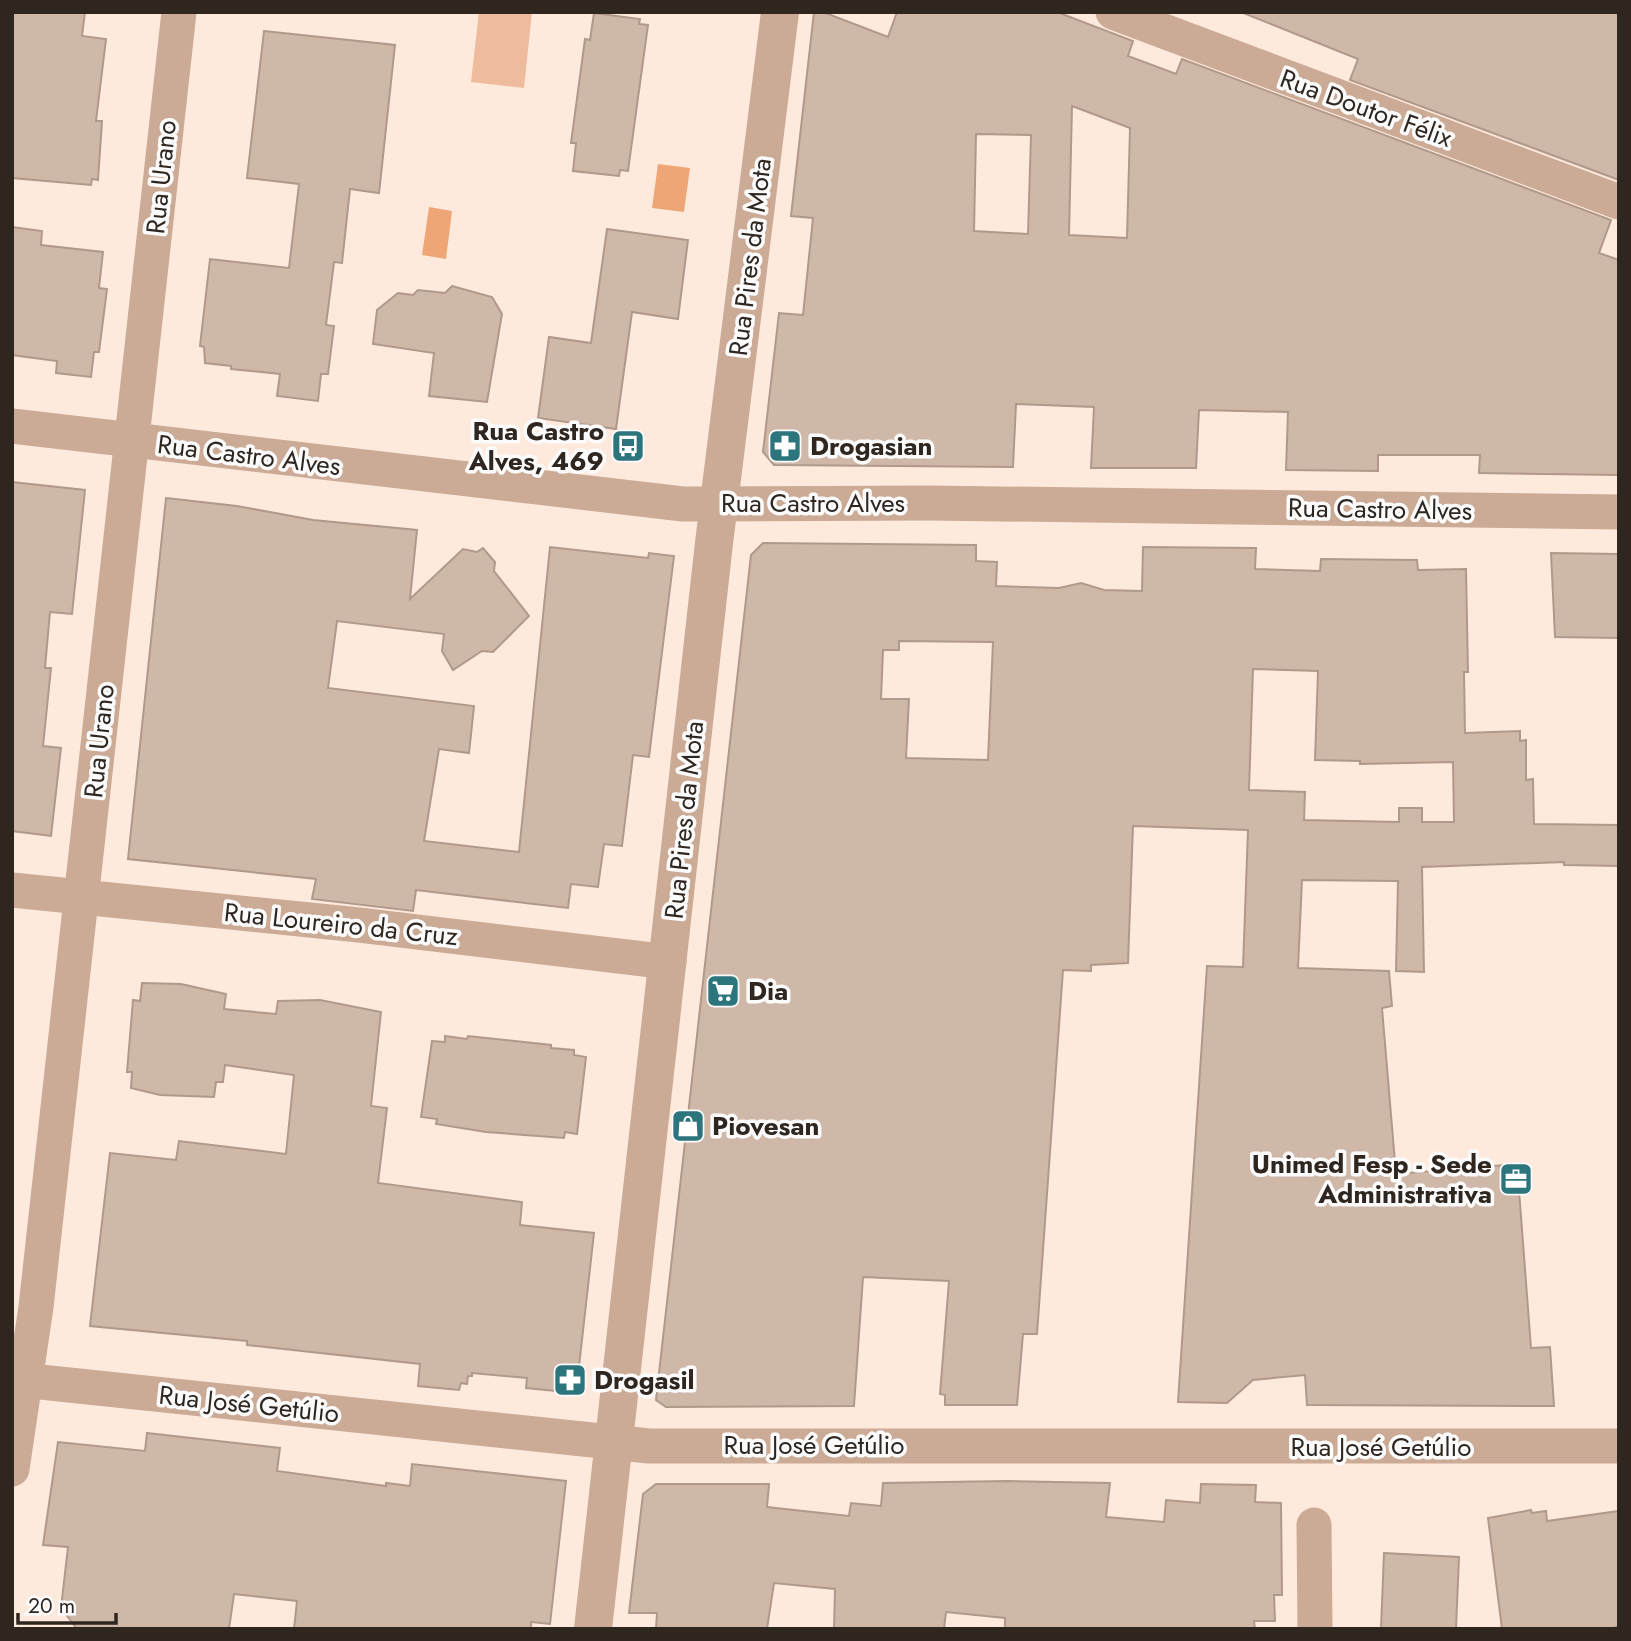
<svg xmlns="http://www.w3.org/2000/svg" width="1631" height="1641" font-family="Jost,sans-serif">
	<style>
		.green { fill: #eebc9d }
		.water { fill: #efa676 }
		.building { fill: #d0b8a9; stroke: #b0998a; stroke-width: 2; fill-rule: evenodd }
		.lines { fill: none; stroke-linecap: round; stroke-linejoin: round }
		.minor { stroke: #cbaa96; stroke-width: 35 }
		.tertiary { stroke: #cbaa96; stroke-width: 38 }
		.labels { text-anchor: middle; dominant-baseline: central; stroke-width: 7; stroke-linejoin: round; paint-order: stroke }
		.street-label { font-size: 26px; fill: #2f2620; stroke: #fbfbfb }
		.poi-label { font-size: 26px; font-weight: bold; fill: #2f2620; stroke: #fbfbfb; text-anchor: start }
	</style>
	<rect width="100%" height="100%" fill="#feeadd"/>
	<path class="green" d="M 479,12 L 532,12 L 524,88 L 471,82 Z"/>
	<path class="water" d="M 658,164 L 690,168 L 684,212 L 652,208 Z
		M 429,207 L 452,211 L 446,259 L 422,255 Z"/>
	<path class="building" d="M 12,12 L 85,12 L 82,36 L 106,39 L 96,121 L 102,121 L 98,180 L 92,179 L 91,185 L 12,178 Z
		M 814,12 L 823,12 L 888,37 L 897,12 L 1057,12 L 1133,41 L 1128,56 L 1176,74 L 1182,59 L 1611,220 L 1599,253 L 1619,260 L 1619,475 L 1479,473 L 1480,455 L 1378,455 L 1378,471 L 1286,470 L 1288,412 L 1199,410 L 1196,468 L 1091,468 L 1094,407 L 1016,404 L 1013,467 L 774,465 L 763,452 L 779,313 L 803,315 L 813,218 L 791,216 ZM 1072,106 L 1130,128 L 1127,238 L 1069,235 ZM 976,134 L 1031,135 L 1028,234 L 974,231 Z
		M 1241,12 L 1619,12 L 1619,180 L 1350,80 L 1358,59 Z
		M 594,13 L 640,19 L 639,24 L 648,25 L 628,171 L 620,170 L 619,176 L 573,171 L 576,143 L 571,143 L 585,39 L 590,40 Z
		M 264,31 L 395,45 L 379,193 L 350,189 L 342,263 L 334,262 L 326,325 L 334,326 L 328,374 L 321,374 L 318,401 L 277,396 L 280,374 L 231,369 L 231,366 L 205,363 L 204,347 L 200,346 L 210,259 L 289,268 L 299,184 L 247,178 Z
		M 12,227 L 42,231 L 41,245 L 103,252 L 99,288 L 107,289 L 99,352 L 94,352 L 91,377 L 56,373 L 57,361 L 12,355 Z
		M 607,229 L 688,240 L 678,319 L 632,312 L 616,429 L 538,418 L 549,337 L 591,343 Z
		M 452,286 L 492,297 L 502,314 L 487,402 L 429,396 L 434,353 L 373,344 L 377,310 L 398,293 L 413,295 L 418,290 L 445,293 Z
		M 12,482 L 85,490 L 72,614 L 50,612 L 45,668 L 51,668 L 43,746 L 61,748 L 51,836 L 12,831 Z
		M 166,498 L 237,506 L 313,520 L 417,530 L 410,599 L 463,549 L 477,552 L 483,548 L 495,562 L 494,571 L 529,616 L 493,652 L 482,651 L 453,670 L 442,651 L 444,634 L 337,621 L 328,688 L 474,706 L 469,753 L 439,749 L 424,841 L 519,852 L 550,547 L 648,558 L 649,553 L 674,556 L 649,757 L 633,755 L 622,846 L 604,844 L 598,887 L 571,884 L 568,908 L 416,890 L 413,911 L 312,899 L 316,879 L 128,859 Z
		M 763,543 L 976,545 L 976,561 L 997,562 L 996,586 L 1059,588 L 1081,583 L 1104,590 L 1142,591 L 1143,547 L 1256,548 L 1255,569 L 1320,571 L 1321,559 L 1417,560 L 1418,570 L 1466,569 L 1468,672 L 1464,672 L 1465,733 L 1520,731 L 1520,741 L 1526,740 L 1526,780 L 1533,779 L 1534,824 L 1619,825 L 1619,866 L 1564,865 L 1564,862 L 1422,867 L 1424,972 L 1396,971 L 1398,881 L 1302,880 L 1298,968 L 1389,971 L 1392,1006 L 1382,1008 L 1396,1174 L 1517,1164 L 1531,1348 L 1550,1347 L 1554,1406 L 1307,1405 L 1305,1375 L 1253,1380 L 1227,1403 L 1178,1402 L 1207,966 L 1243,967 L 1248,830 L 1133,826 L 1128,963 L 1091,965 L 1091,971 L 1063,970 L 1037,1334 L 1023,1334 L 1017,1405 L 945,1405 L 945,1395 L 940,1394 L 949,1281 L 863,1277 L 854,1406 L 666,1407 L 656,1400 L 751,555 ZM 899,641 L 993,642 L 988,760 L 906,758 L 909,699 L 881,699 L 883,650 L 899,650 ZM 1253,669 L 1318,671 L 1315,760 L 1360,761 L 1360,764 L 1453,762 L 1454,822 L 1422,822 L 1422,808 L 1399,808 L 1399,822 L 1304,820 L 1305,792 L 1249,790 Z
		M 1551,553 L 1619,554 L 1619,638 L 1555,637 Z
		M 142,983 L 181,984 L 226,994 L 224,1009 L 276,1014 L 278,1001 L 320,1000 L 381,1012 L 371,1106 L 387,1108 L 378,1183 L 522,1202 L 520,1225 L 594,1233 L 576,1393 L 526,1388 L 527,1378 L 472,1373 L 472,1376 L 468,1376 L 467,1384 L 461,1383 L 459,1390 L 418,1386 L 420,1364 L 247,1345 L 247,1341 L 90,1326 L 110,1153 L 176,1160 L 179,1141 L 286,1154 L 294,1075 L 225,1065 L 223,1082 L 216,1082 L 214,1097 L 160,1095 L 131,1088 L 132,1072 L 127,1072 L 133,1000 L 140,1001 Z
		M 445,1036 L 467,1039 L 468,1036 L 551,1045 L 551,1048 L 574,1050 L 574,1055 L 586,1057 L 577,1134 L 565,1132 L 564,1138 L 486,1132 L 436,1124 L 437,1119 L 421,1117 L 432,1041 L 445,1042 Z
		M 147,1433 L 280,1448 L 277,1471 L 386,1486 L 386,1483 L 410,1486 L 412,1464 L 566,1481 L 550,1624 L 531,1622 L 531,1629 L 294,1629 L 297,1601 L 234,1594 L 229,1629 L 77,1629 L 61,1608 L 68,1547 L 43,1545 L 58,1442 L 145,1451 Z
		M 1007,1481 L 1110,1483 L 1106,1517 L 1164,1522 L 1166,1500 L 1200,1503 L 1201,1484 L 1256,1485 L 1255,1502 L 1281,1503 L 1282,1595 L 1274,1595 L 1275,1621 L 1254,1621 L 1255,1629 L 1005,1629 L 1005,1618 L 946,1612 L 944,1629 L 834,1629 L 835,1589 L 774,1583 L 767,1629 L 656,1629 L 657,1613 L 629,1613 L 643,1494 L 656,1484 L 769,1484 L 767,1507 L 849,1516 L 851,1503 L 881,1506 L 883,1483 Z
		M 1531,1510 L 1532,1513 L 1546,1511 L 1547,1521 L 1619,1511 L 1619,1626 L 1611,1629 L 1502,1629 L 1488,1518 Z
		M 1384,1553 L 1459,1557 L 1456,1629 L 1381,1629 Z"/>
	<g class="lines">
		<path class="minor" d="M 1113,12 L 1619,202
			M 12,426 L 683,504 L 931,503 L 1619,512
			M 12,890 L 359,925 L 669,962
			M 12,1379 L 649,1446 L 1619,1446
			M 12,1469 L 36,1307 L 179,12
			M 1314,1525 L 1315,1629"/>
		<path class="tertiary" d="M 593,1629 L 714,543 L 780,12"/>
	</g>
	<defs>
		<symbol id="bus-square" viewBox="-11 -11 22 22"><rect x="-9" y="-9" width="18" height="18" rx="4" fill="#2c757c" stroke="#fbfbfb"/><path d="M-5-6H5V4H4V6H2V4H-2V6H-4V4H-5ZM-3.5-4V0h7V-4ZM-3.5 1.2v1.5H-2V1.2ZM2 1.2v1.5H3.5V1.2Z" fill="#fff"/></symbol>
		<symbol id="pharmacy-square" viewBox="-11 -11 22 22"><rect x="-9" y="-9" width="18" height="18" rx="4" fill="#2c757c" stroke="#fbfbfb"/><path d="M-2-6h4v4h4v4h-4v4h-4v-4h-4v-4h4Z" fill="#fff"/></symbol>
		<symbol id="supermarket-square" viewBox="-11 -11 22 22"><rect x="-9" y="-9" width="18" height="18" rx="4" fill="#2c757c" stroke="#fbfbfb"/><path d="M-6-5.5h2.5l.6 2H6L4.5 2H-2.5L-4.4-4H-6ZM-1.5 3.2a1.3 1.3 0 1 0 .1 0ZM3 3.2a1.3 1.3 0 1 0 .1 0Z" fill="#fff"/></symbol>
		<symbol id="shop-square" viewBox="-11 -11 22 22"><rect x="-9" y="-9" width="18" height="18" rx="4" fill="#2c757c" stroke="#fbfbfb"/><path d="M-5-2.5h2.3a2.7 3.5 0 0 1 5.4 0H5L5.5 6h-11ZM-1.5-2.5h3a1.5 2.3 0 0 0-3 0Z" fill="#fff"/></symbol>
		<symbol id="office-square" viewBox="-11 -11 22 22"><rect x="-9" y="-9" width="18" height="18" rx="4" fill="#2c757c" stroke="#fbfbfb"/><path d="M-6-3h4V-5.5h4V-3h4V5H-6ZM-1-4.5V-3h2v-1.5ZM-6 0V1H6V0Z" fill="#fff"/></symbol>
	</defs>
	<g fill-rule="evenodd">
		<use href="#bus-square" x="609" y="427" width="38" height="38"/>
		<use href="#pharmacy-square" x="766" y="427" width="38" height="38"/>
		<use href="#supermarket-square" x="704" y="972" width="38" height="38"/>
		<use href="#shop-square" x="669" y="1107" width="38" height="38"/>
		<use href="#office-square" x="1497" y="1160" width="38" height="38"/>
		<use href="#pharmacy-square" x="551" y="1361" width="38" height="38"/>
	</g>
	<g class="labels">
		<g class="street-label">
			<text transform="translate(1366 108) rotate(20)">Rua Doutor Félix</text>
			<text transform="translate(161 177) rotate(-84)">Rua Urano</text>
			<text transform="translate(750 257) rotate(-83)">Rua Pires da Mota</text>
			<text transform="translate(249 455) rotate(7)">Rua Castro Alves</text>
			<text x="813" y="503">Rua Castro Alves</text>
			<text transform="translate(1380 509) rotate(1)">Rua Castro Alves</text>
			<text transform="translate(99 741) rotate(-84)">Rua Urano</text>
			<text transform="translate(684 820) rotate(-84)">Rua Pires da Mota</text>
			<text transform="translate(341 924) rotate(6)">Rua Loureiro da Cruz</text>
			<text transform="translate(249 1404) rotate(6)">Rua José Getúlio</text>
			<text x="814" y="1445">Rua José Getúlio</text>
			<text x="1381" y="1447">Rua José Getúlio</text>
		</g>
		<g class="poi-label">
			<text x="604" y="431" text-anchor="end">Rua Castro<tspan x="604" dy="30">Alves, 469</tspan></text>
			<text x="810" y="446">Drogasian</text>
			<text x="748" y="991">Dia</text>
			<text x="712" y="1126">Piovesan</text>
			<text x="1492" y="1164" text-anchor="end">Unimed Fesp - Sede<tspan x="1492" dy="30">Administrativa</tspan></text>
			<text x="594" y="1380">Drogasil</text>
		</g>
	</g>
	<rect width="1631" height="1641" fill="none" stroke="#2f2620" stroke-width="28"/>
	<path d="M18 1613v10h98v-10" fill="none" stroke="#2f2620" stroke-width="3.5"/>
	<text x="28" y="1613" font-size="21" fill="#2f2620" stroke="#fbfbfb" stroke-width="5" paint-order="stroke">20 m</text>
</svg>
